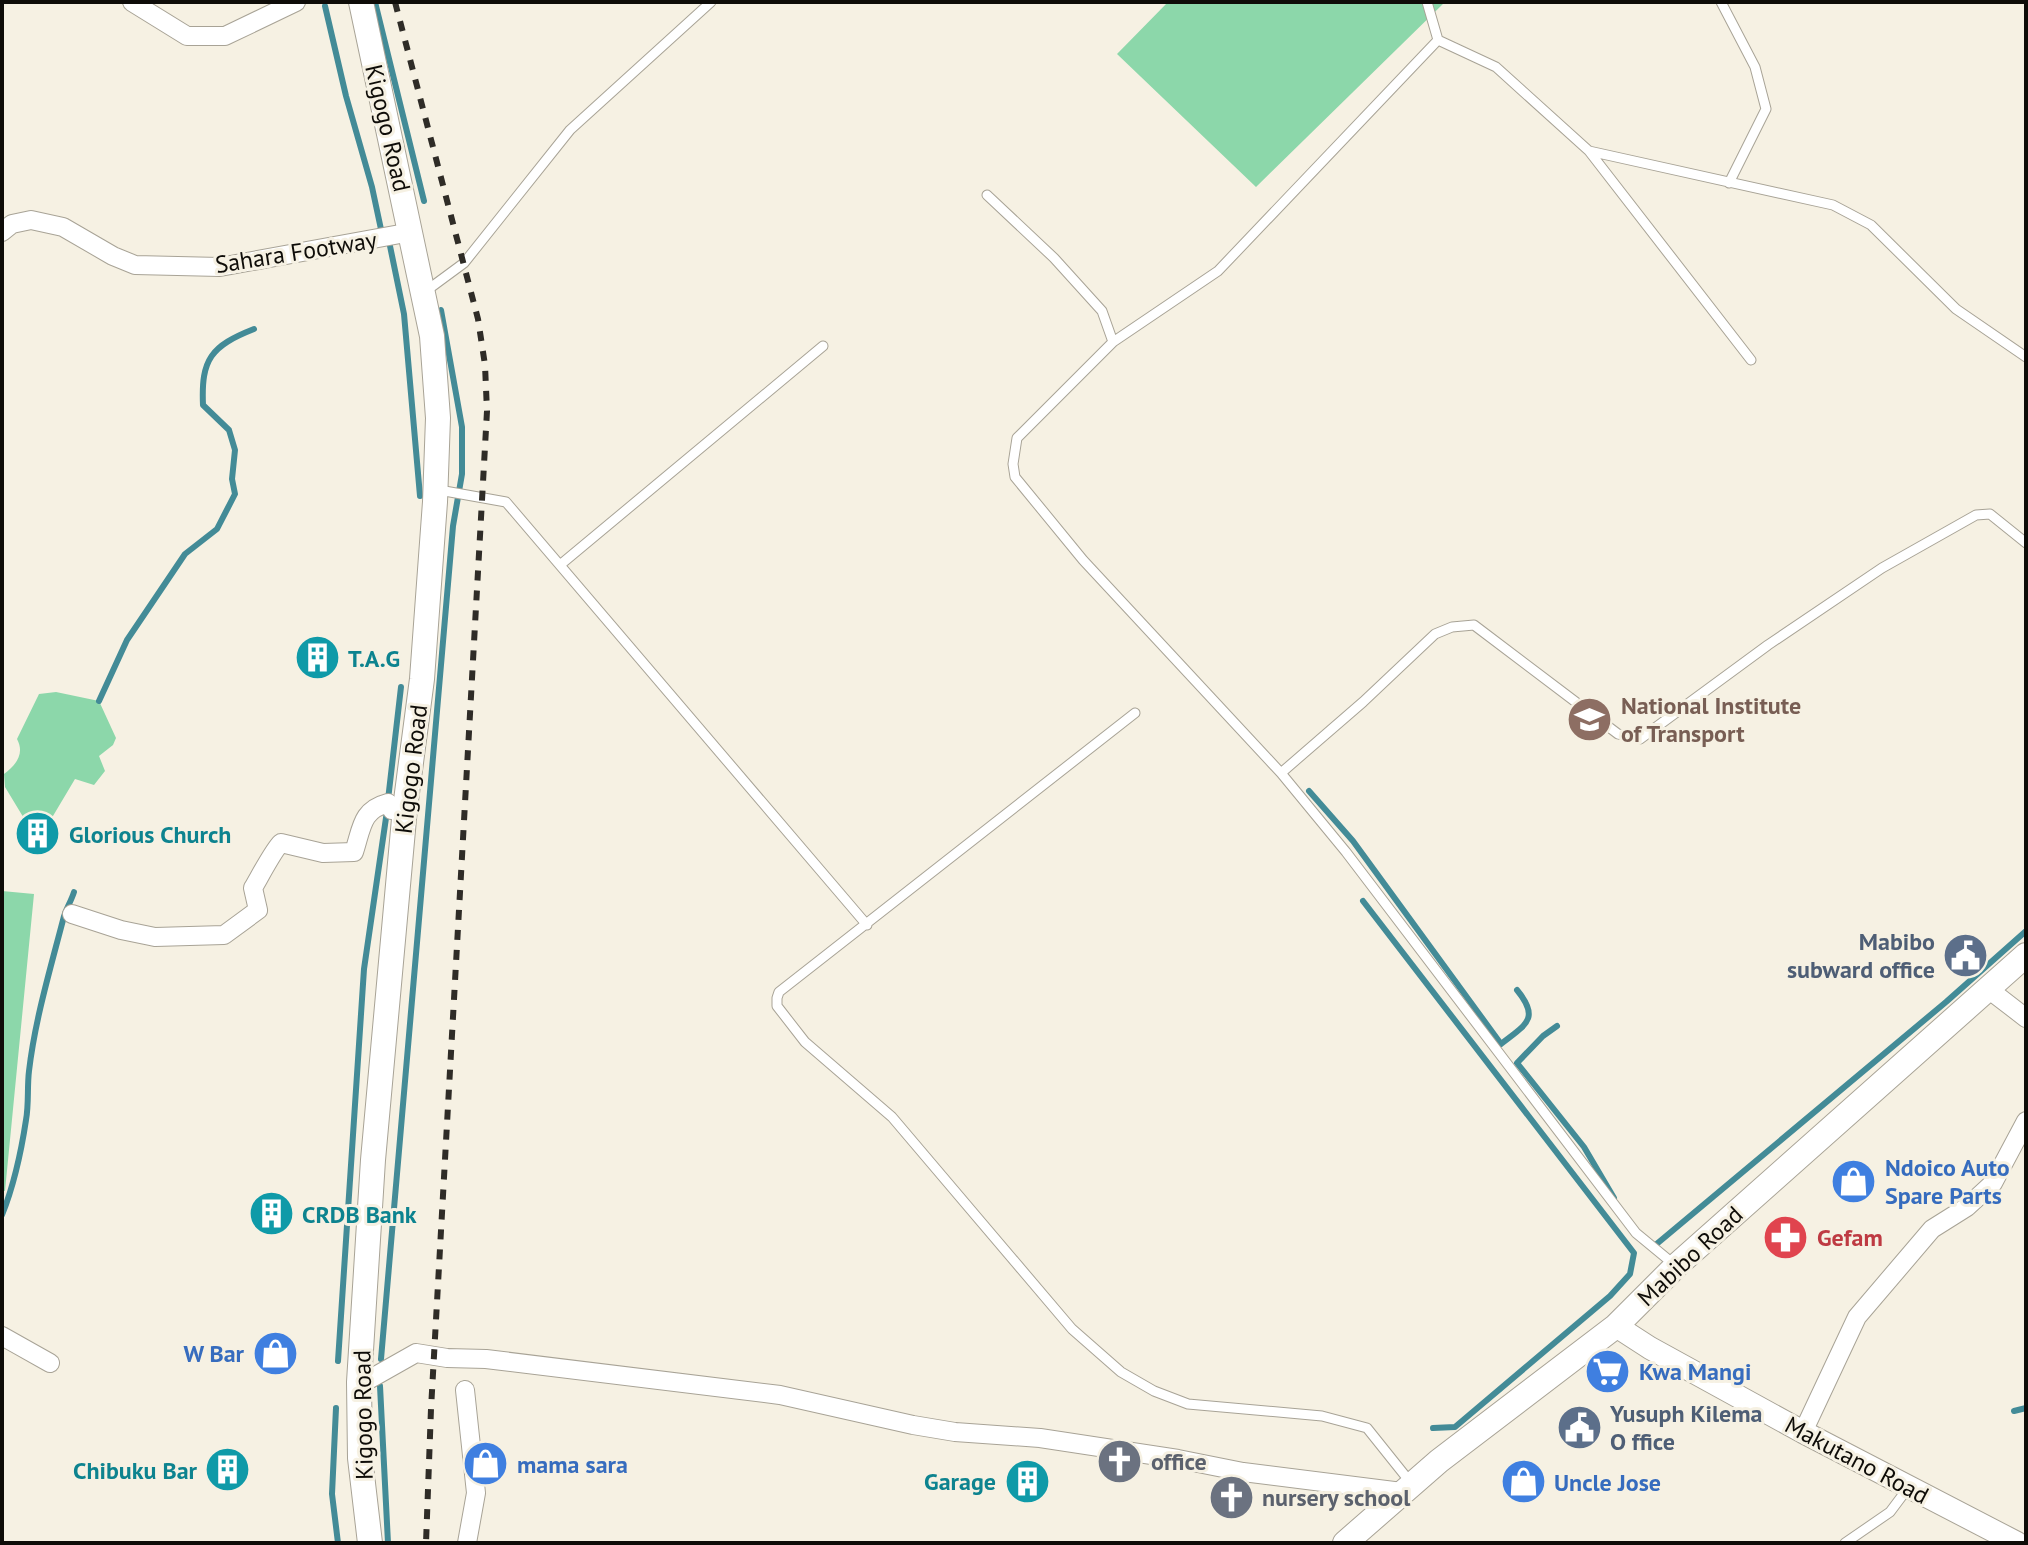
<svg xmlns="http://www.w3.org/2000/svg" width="2028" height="1545" font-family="'PT Sans',sans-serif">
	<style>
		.green { fill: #8cd7aa }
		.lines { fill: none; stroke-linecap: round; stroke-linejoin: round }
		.stream { stroke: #438b97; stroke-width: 6 }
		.service-casing { stroke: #a8a396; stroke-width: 11 }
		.minor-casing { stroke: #a8a396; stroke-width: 20 }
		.tertiary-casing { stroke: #a8a396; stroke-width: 24 }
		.secondary-casing { stroke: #a8a396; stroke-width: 26 }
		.service { stroke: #fff; stroke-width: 9 }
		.minor { stroke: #fff; stroke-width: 18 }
		.tertiary { stroke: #fff; stroke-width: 22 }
		.secondary { stroke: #fff; stroke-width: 24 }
		.rail { stroke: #2f2c27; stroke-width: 6; stroke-dasharray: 10 10; stroke-linecap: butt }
		.labels { text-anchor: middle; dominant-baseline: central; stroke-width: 6; stroke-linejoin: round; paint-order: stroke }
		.street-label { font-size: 24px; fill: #0e0c08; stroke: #f6f1e3 }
		.culture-label { font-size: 24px; font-weight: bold; fill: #0d838f; stroke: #f6f1e3; text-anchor: start }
		.education-label { font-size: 24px; font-weight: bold; fill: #785e54; stroke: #f6f1e3; text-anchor: start }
		.service-label { font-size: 24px; font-weight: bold; fill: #4e5e75; stroke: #f6f1e3; text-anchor: end }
		.shop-label { font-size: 24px; font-weight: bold; fill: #366cbe; stroke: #f6f1e3; text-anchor: start }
		.health-label { font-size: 24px; font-weight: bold; fill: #be3a42; stroke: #f6f1e3; text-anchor: start }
		.worship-label { font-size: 24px; font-weight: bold; fill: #5b616d; stroke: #f6f1e3; text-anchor: start }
	</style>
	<rect width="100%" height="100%" fill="#f6f1e3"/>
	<path class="green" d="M 1168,2 L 1445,2 L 1256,187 L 1117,54 Z
		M 56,692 L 99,701 L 116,738 L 113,745 L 99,756 L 105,771 L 94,785 L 75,779 L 50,821 L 25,820 L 5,787 L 4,774 C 16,765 25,754 17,739 L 39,694 Z
		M 2,891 L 34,894 L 5,1191 L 2,1190 Z"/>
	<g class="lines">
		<path class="stream" d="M 375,2 L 424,201
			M 325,6 L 346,96 L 372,187 L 382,234
			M 390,246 L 404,314 L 420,496
			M 99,701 L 127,640 L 185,554 L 217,529 L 235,494 L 232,479 L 235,450 L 229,430 L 203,405 C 201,359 211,346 254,329
			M 1309,791 L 1353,841 L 1501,1044 C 1525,1025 1541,1019 1517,990
			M 388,800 L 401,687
			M 1363,901 L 1634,1253 L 1630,1274 L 1610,1296 L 1455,1427 L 1433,1428
			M 1557,1026 L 1543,1036 L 1517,1063 L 1584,1147 L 1614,1198
			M 2,1215 C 14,1185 21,1153 26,1120 C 29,1104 27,1087 29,1071 C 35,1020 50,970 63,920 C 65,910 71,902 74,892
			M 1651,1245 L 1653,1247 L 1946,1002 L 2026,931
			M 381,1359 L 453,526 L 462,474 L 462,427 L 441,310
			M 338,1361 L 364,969 L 387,811
			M 380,1386 L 388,1543
			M 336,1408 L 332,1494 L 338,1543
			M 2014,1411 L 2026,1408"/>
		<defs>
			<path id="service" d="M 1427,2 L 1438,40
				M 1721,2 L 1755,67 L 1766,109 L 1729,183
				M 1589,151 L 1751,360
				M 987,195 L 1054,258 L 1102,311 L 1113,342 L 1017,438 L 1013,464 L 1015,477 L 1083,560 L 1281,773 L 1346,852 L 1636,1233 L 1676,1266
				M 426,291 L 464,263 L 570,130 L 711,2
				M 1113,342 L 1218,271 L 1438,40 L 1496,67 L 1589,151 L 1833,205 L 1871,225 L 1956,309 L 2026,357
				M 439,490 L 506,502 L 867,925
				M 560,565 L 823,346
				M 1135,713 L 779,992 L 777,998 L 777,1006 L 805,1042 L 892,1117 L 1072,1329 L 1121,1372 L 1154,1391 L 1188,1404 L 1322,1416 L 1367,1428 L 1411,1483
				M 1281,773 L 1363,702 L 1435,634 L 1452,627 L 1474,625 L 1618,734 L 1640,739 L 1768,645 L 1882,568 L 1976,515 L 1990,514 L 2026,543
				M 1845,1543 L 1890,1512 L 1908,1488"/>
			<path id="minor" d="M 132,2 L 187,36 L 225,36 L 296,2
				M 2,232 L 12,224 L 31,220 L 63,227 L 113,256 L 135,265 L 220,267 L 411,232
				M 72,914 L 121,930 L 155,937 L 224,935 L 258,910 L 253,888 C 259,878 274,849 281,843 L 323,853 L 354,852 C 362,828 361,810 388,803 L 392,810 L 405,808
				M 1987,988 L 2026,1018
				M 2,1336 L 50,1363
				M 359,1382 L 370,1379 L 416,1353 L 447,1358 L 486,1359 L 780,1395 L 913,1425 L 955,1432 L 1040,1438 L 1178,1459 L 1243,1472 L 1402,1492
				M 465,1390 L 476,1493 L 467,1543
				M 1803,1432 L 1857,1317 L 1932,1229 L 1967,1207 L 1993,1183 L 2026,1121"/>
			<path id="tertiary" d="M 1616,1326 L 1650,1348 L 1803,1432 L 2017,1543"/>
			<path id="secondary" d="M 361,2 L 432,336 L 438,418 L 435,502 L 422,679 L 405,808 L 373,1160 L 359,1382 L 360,1458 L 370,1543
				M 1345,1543 L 1439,1461 L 1616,1326 L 1676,1266 L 2026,955"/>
		</defs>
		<use href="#service" class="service-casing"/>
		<use href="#minor" class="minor-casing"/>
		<use href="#tertiary" class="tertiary-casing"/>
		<use href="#secondary" class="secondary-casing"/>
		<use href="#service" class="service"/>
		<use href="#minor" class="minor"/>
		<use href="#tertiary" class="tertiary"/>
		<use href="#secondary" class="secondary"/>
		<path class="rail" d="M 395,2 L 478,319 L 485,365 L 487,411 L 431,1409 L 426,1543"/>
	</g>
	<defs>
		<symbol id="building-disc" viewBox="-11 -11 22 22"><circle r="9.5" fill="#0f9aa8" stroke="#f6f1e3"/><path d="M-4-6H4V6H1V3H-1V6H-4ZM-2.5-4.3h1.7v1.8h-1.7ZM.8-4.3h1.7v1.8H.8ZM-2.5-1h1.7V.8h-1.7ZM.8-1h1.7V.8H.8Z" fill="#fff"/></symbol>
		<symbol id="university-disc" viewBox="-11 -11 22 22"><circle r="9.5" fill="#8d6e63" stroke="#f6f1e3"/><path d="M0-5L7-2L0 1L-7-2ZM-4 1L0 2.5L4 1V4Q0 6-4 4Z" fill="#fff"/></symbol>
		<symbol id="civic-disc" viewBox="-11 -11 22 22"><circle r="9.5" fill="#5c6f8a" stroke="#f6f1e3"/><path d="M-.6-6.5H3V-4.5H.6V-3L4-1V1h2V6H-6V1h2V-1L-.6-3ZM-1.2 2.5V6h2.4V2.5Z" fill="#fff"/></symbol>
		<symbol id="shop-disc" viewBox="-11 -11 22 22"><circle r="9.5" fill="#3f7fe0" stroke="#f6f1e3"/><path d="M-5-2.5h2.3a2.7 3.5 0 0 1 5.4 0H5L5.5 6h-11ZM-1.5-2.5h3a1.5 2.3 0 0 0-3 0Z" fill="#fff"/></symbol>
		<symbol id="pharmacy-disc" viewBox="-11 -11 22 22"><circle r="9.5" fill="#e0444e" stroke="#f6f1e3"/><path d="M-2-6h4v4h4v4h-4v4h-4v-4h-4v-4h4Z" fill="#fff"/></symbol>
		<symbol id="supermarket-disc" viewBox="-11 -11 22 22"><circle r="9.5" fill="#3f7fe0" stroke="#f6f1e3"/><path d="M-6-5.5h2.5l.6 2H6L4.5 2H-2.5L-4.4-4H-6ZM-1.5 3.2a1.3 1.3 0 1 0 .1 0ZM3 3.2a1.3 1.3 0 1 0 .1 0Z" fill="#fff"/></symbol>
		<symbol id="church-disc" viewBox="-11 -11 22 22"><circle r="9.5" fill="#6b7280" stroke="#f6f1e3"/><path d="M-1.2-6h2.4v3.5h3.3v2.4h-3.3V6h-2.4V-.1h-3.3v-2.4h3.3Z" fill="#fff"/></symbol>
	</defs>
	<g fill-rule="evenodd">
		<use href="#building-disc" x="292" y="632" width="51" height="51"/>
		<use href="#university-disc" x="1564" y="694" width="51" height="51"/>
		<use href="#building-disc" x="12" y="808" width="51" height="51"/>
		<use href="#civic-disc" x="1940" y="930" width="51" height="51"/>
		<use href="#shop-disc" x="1828" y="1156" width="51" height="51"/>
		<use href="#building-disc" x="246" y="1188" width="51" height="51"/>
		<use href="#pharmacy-disc" x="1760" y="1212" width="51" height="51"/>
		<use href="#shop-disc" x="250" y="1328" width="51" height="51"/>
		<use href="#supermarket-disc" x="1582" y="1346" width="51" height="51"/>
		<use href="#civic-disc" x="1554" y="1402" width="51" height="51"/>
		<use href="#church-disc" x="1094" y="1436" width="51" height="51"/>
		<use href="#shop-disc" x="460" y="1438" width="51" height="51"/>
		<use href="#building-disc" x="202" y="1444" width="51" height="51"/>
		<use href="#building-disc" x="1002" y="1456" width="51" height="51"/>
		<use href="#shop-disc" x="1498" y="1456" width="51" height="51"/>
		<use href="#church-disc" x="1206" y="1472" width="51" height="51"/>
	</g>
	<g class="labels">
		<g class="street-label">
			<text transform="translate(388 128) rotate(77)">Kigogo Road</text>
			<text transform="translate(296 252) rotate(-9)">Sahara Footway</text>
			<text transform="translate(411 769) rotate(-83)">Kigogo Road</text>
			<text transform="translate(1690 1256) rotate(-43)">Mabibo Road</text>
			<text transform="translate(363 1415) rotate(-91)">Kigogo Road</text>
			<text transform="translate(1857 1460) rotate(28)">Makutano Road</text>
		</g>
		<g class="culture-label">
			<text x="348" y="658">T.A.G</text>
			<text x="69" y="834">Glorious Church</text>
			<text x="302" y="1214">CRDB Bank</text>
			<text x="197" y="1470" text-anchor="end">Chibuku Bar</text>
			<text x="996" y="1481" text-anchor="end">Garage</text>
		</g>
		<g class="education-label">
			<text x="1621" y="705">National Institute<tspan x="1621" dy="28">of Transport</tspan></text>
		</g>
		<g class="service-label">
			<text x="1935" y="941">Mabibo<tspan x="1935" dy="28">subward office</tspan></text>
			<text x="1610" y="1413" text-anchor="start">Yusuph Kilema<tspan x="1610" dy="28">O ffice</tspan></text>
		</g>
		<g class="shop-label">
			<text x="1885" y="1167">Ndoico Auto<tspan x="1885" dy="28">Spare Parts</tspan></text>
			<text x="244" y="1353" text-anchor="end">W Bar</text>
			<text x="1639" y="1371">Kwa Mangi</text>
			<text x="517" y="1464">mama sara</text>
			<text x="1554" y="1482">Uncle Jose</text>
		</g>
		<g class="health-label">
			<text x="1817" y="1237">Gefam</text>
		</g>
		<g class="worship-label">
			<text x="1151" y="1461">office</text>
			<text x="1262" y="1497">nursery school</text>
		</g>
	</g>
	<rect width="2028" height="1545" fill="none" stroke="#0e0c08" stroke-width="8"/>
</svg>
